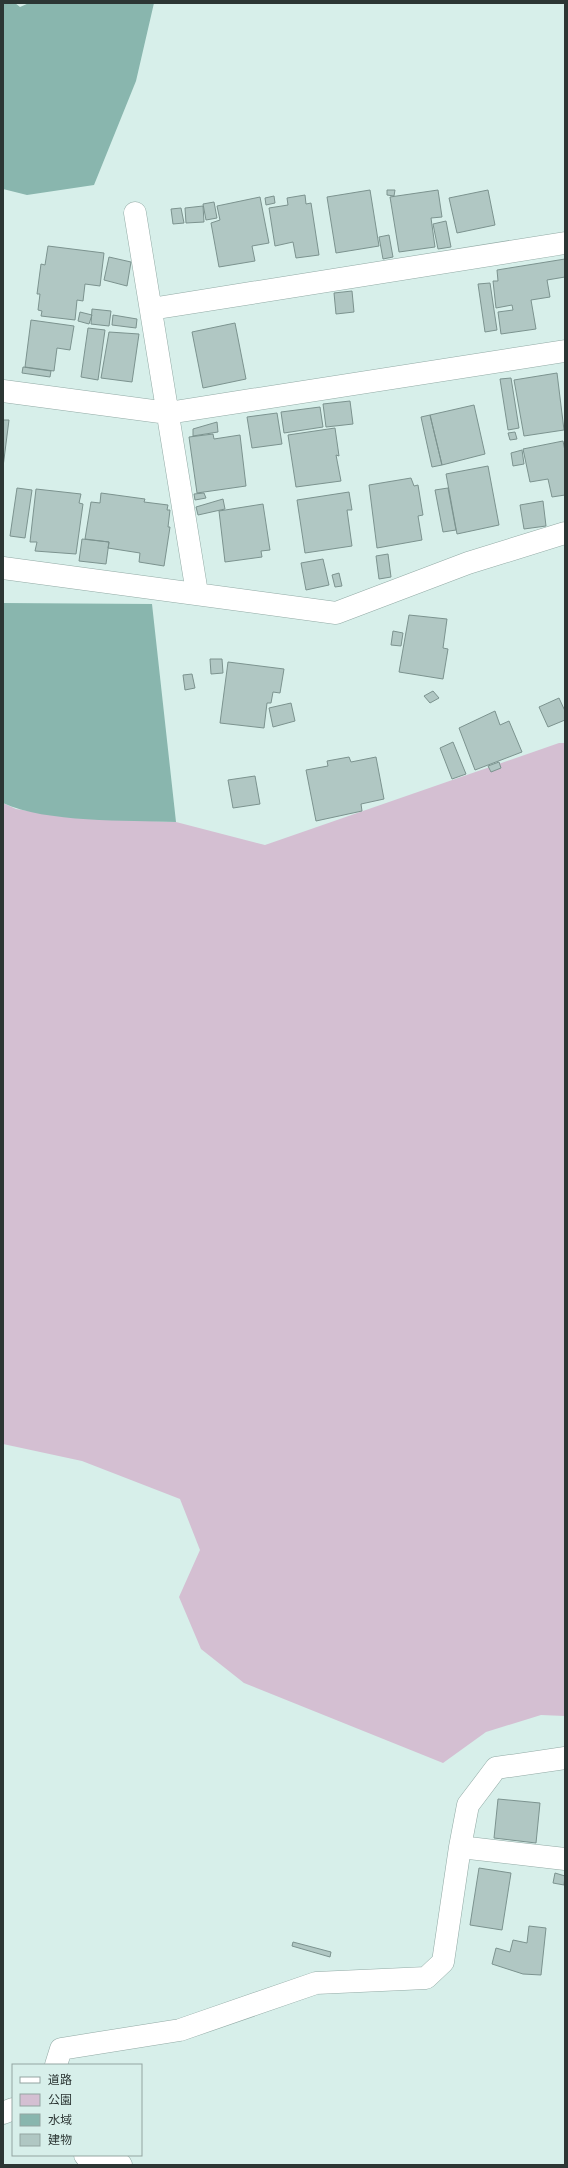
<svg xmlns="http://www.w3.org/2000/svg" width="568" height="2168" font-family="Commissioner,'Noto Sans JP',sans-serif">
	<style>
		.green { fill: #d4bfd2 }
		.water { fill: #89b6ae }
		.building { fill: #b0c7c3; stroke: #7c938f }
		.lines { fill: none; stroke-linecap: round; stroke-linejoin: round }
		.minor-casing { stroke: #92aaa5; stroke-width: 23 }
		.minor { stroke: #fff; stroke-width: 22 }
	</style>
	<rect width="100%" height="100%" fill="#d7efea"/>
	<path class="green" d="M 559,743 L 565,743 L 565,1716 L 541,1715 L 486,1732 L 443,1763 L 244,1683 L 201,1649 L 179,1597 L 200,1550 L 180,1499 L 82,1461 L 3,1444 L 3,803 L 16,809 L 75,818 L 176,822 L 265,845 Z"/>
	<path class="water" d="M 3,3 L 15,3 L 20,7 L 29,3 L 154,3 L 136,81 L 94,185 L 27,195 L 3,189 Z
		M 3,603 L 152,604 L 176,822 C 127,820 46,823 3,803 Z"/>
	<path class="building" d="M 370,190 L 379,246 L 336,253 L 327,197 Z
		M 387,190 L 395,190 L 394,196 L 387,195 Z
		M 438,190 L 442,217 L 431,218 L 435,247 L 399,252 L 390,197 Z
		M 488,190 L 495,225 L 457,233 L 449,198 Z
		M 305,195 L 306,204 L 311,203 L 319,255 L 296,258 L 293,242 L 275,246 L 269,208 L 288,205 L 287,198 Z
		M 274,196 L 275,203 L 266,205 L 265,198 Z
		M 260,197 L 269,243 L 252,246 L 255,261 L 219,267 L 211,223 L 220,220 L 217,206 Z
		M 214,202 L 217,218 L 206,220 L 203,204 Z
		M 203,206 L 204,222 L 186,223 L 185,208 Z
		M 181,208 L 184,223 L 173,224 L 171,209 Z
		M 446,221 L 451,247 L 438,249 L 433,224 Z
		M 389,235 L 393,257 L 383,259 L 379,237 Z
		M 48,246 L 104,253 L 100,286 L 85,284 L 83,301 L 77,300 L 75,320 L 41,316 L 42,311 L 38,310 L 40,294 L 37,294 L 41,264 L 45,265 Z
		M 109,257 L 131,262 L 127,286 L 104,280 Z
		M 565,259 L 565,277 L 547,280 L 550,297 L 531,300 L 536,329 L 501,334 L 498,312 L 513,310 L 512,305 L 496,308 L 493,281 L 498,281 L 497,270 Z
		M 490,283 L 497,330 L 485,332 L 478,284 Z
		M 352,291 L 354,312 L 336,314 L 334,293 Z
		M 92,309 L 111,311 L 109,326 L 91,324 Z
		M 80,312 L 92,315 L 89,324 L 78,321 Z
		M 113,315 L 137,319 L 136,328 L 112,325 Z
		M 31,320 L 74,326 L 70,350 L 57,348 L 54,371 L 25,367 Z
		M 235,323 L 246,379 L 203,388 L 192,332 Z
		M 88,328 L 105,330 L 98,380 L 81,377 Z
		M 109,332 L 139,334 L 132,382 L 101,378 Z
		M 23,367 L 51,371 L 50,377 L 22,373 Z
		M 557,373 L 564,430 L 524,436 L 514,380 Z
		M 511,378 L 519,428 L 508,430 L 500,379 Z
		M 350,401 L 353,424 L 326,427 L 323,404 Z
		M 474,405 L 485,454 L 442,465 L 430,415 Z
		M 320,407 L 323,427 L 284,433 L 281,412 Z
		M 277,413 L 282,444 L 252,448 L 247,417 Z
		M 430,415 L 442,465 L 432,467 L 421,417 Z
		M 3,420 L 9,420 L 3,467 Z
		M 217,422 L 218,432 L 193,436 L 193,429 Z
		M 335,428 L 339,456 L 336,455 L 341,481 L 296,487 L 288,435 Z
		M 515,432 L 517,439 L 510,440 L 508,433 Z
		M 213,434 L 214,439 L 240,435 L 246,486 L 197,493 L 189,437 Z
		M 563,441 L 565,451 L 565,495 L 552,497 L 548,479 L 530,482 L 523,449 Z
		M 522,450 L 524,464 L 513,466 L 511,453 Z
		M 488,466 L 499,525 L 457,534 L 446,474 Z
		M 411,478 L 414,486 L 418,485 L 423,515 L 418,516 L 422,540 L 377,548 L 369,485 Z
		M 17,488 L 32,490 L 25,538 L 10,536 Z
		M 448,488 L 456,530 L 443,532 L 435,490 Z
		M 36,489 L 81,494 L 79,503 L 83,504 L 76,554 L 35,551 L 37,542 L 30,542 Z
		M 349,492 L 352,510 L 347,510 L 352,546 L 305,553 L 297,500 Z
		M 101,493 L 145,499 L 144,502 L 168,505 L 167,510 L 170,510 L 168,527 L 170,527 L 164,566 L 139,562 L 140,553 L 108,548 L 109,542 L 85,539 L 91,502 L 100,503 Z
		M 204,493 L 206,498 L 195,500 L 194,494 Z
		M 223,499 L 225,509 L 198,515 L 196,507 Z
		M 543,501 L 546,526 L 524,529 L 520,505 Z
		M 263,504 L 270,550 L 261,551 L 262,557 L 225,562 L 219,511 Z
		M 82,539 L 109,542 L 106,564 L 79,561 Z
		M 388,554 L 391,577 L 379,579 L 376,556 Z
		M 323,559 L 329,585 L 306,590 L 301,563 Z
		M 339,573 L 342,586 L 335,587 L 332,575 Z
		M 409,615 L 447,619 L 443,648 L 448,649 L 443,679 L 399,672 Z
		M 393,631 L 403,633 L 401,646 L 391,645 Z
		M 210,659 L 222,659 L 223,673 L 211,674 Z
		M 228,662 L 284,669 L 280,693 L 273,692 L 271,703 L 267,703 L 264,728 L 220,723 Z
		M 192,674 L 195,688 L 185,690 L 183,675 Z
		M 433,691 L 439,698 L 430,703 L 424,696 Z
		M 559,698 L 565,711 L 565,720 L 548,727 L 539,707 Z
		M 291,703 L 295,721 L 273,727 L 269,708 Z
		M 495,711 L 500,725 L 509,721 L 522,752 L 475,770 L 459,728 Z
		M 453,742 L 466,774 L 452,779 L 440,748 Z
		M 349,757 L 351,762 L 376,757 L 384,799 L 361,804 L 362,811 L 316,821 L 306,770 L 328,766 L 327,761 Z
		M 499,762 L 501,768 L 491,772 L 488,766 Z
		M 255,776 L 260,804 L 233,808 L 228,780 Z
		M 498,1799 L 540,1803 L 536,1843 L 494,1838 Z
		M 479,1868 L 511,1873 L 502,1930 L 470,1925 Z
		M 555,1873 L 565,1876 L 564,1885 L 553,1883 Z
		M 529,1926 L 546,1928 L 541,1975 L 523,1974 L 492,1964 L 496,1948 L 510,1952 L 513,1940 L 527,1943 Z
		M 293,1942 L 331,1952 L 330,1957 L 292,1946 Z"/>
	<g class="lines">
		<defs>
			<path id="minor" d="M 135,213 L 197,593
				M 151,309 L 565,243
				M 3,391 L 168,413 L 565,351
				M 3,568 L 336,613 L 468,563 L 565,533
				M 460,1847 L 565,1859
				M 56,2065 L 61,2049 L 180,2030 L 316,1983 L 426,1978 L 443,1962 L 460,1847 L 468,1805 L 496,1768 L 565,1758
				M 3,2113 L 13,2109
				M 85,2155 L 88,2159 L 121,2165"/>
		</defs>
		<use href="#minor" class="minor-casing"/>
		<use href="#minor" class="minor"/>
	</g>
	<rect width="568" height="2168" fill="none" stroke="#2c3634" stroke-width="8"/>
	<rect x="12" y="2064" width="130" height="92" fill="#d7efea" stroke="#93a5a1"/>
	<rect x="20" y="2077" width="20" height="6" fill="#ffffff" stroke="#93a5a1"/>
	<text x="48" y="2084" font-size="12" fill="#2c3634">道路</text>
	<rect x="20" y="2094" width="20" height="12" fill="#d4bfd2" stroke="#93a5a1"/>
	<text x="48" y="2104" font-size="12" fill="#2c3634">公園</text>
	<rect x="20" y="2114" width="20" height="12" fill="#89b6ae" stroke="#93a5a1"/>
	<text x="48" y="2124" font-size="12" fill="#2c3634">水域</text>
	<rect x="20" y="2134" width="20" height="12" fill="#b0c7c3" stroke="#93a5a1"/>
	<text x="48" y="2144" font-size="12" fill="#2c3634">建物</text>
</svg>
